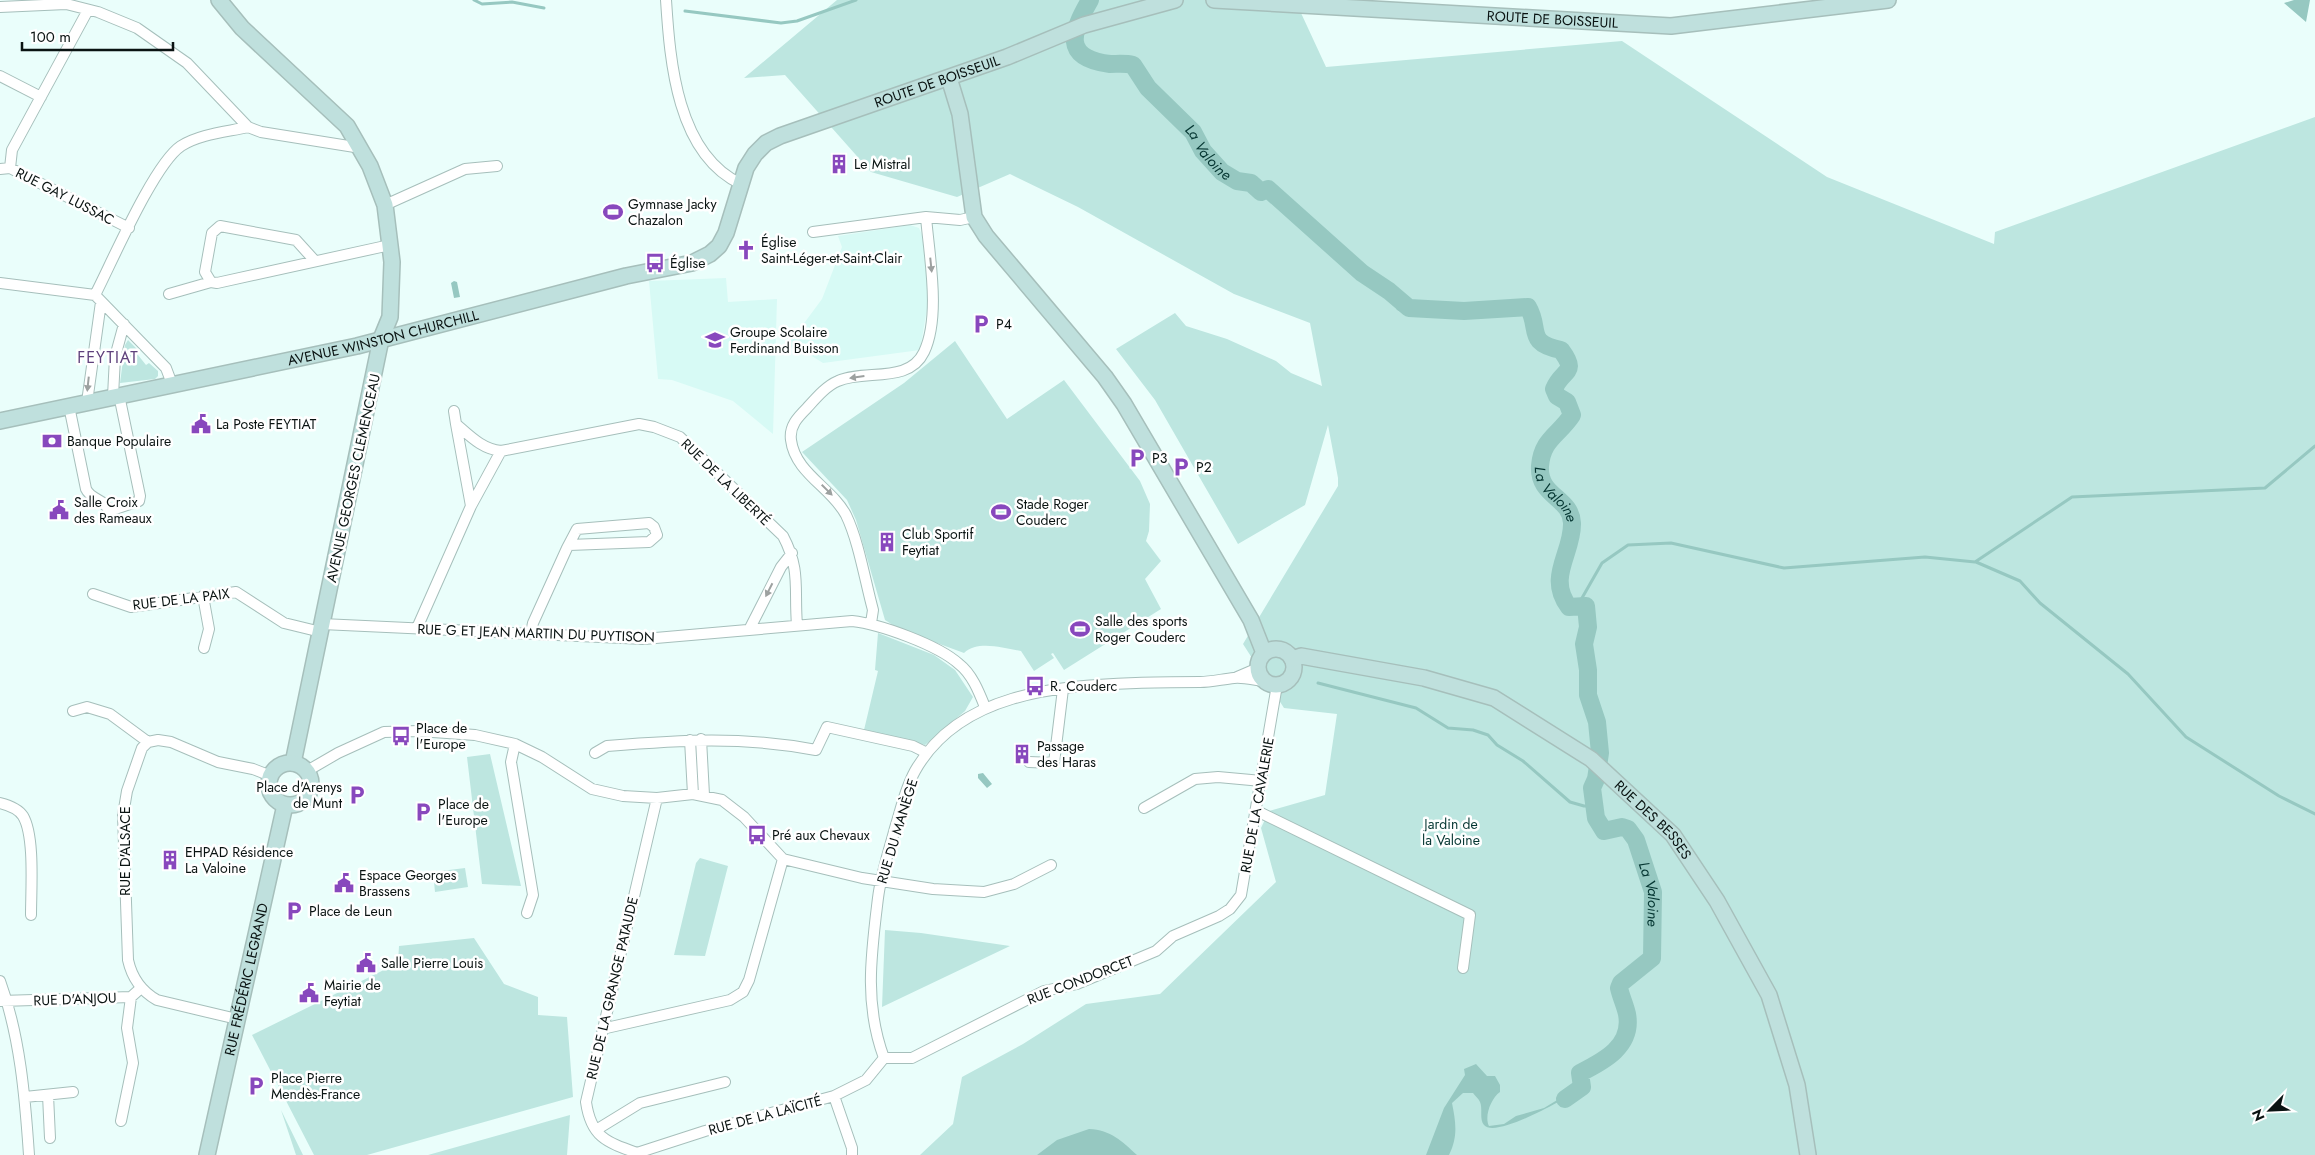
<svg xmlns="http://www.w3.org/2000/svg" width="2315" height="1155" font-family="Jost,sans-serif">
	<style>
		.built { fill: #d7faf5 }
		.green { fill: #bde6e0 }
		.water { fill: #96c8c1 }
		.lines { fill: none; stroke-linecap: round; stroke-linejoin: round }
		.stream { stroke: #96c8c1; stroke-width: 3 }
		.river { stroke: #96c8c1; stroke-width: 18 }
		.street-casing { stroke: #a6bfbb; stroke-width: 12 }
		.secondary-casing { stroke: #a6bfbb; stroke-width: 18 }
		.street { stroke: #fff; stroke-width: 10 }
		.secondary { stroke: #bfe0dd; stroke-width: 15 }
		.oneway { fill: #9da1a0 }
		.labels { text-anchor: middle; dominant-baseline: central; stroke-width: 5; stroke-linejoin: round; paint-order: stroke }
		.street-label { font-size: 14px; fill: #0a1312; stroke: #fff }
		.poi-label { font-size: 14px; fill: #0a1312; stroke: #fff; text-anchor: start }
		.park-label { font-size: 14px; fill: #043531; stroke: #fff }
		.water-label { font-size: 15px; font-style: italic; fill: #053632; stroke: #fff }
		.quarter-label { font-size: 16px; letter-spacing: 1px; fill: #5f417c; stroke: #fff }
	</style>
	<rect width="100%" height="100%" fill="#eafefb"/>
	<path class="built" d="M 910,225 L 919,228 L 922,235 L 929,297 L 920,350 L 823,363 L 799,348 L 788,347 L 786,339 L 802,326 L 822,299 L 842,247 L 838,236 Z
		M 726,278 L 728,302 L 777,299 L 773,434 L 733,401 L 672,380 L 658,379 L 649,281 Z"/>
	<path class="green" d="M 837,0 L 1295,0 L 1326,67 L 1622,41 L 1827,177 L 1994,244 L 1995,232 L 2315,117 L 2315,1155 L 920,1155 L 953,1124 L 962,1077 L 1023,1044 L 1086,1004 L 1160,994 L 1276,882 L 1261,828 L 1269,811 L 1325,795 L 1337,714 L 1284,708 L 1243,644 L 1338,486 L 1338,478 L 1328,425 L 1305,505 L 1238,544 L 1155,400 L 1116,349 L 1175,313 L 1186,326 L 1227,339 L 1276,361 L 1291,373 L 1322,386 L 1310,323 L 1234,294 L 1078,207 L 1010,174 L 957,197 L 871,172 L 785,75 L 744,78 Z
		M 128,340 L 140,352 L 138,355 L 146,365 L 149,363 L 158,371 L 158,376 L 155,379 L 120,383 L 125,345 Z
		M 955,341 L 1007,419 L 1064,380 L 1140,481 L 1150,504 L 1149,531 L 1146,541 L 1161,561 L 1145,579 L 1161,609 L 1064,670 L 1053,653 L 1051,654 L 1054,658 L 1034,671 L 1021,651 C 1003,648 978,640 964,653 L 899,629 L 885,620 L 856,520 L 847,500 L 802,452 L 904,383 Z
		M 878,633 L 934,655 L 955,670 L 973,697 L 965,711 L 925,745 L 864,730 L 878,671 L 875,670 Z
		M 490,754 L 521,886 L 482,884 L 467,757 Z
		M 700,858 L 728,866 L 705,956 L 674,955 L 696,863 Z
		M 465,868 L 468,887 L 435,892 L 433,872 Z
		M 885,930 L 921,933 L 1010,946 L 882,1007 Z
		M 474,938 L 504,984 L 538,997 L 538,1015 L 567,1017 L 573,1097 L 367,1155 L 314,1155 L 252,1035 L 398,963 L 399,946 Z
		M 281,1110 L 303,1155 L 296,1155 Z
		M 570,1115 L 567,1155 L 428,1155 Z"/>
	<path class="water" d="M 2294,0 L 2310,0 L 2306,22 L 2284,3 Z
		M 1073,39 L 1078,43 L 1075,47 C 1097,67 1108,59 1133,65 L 1148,88 L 1193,132 L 1203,151 L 1222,172 L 1235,180 L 1268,189 L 1362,273 L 1389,291 L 1409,308 L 1464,311 L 1528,307 C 1541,329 1525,343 1561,350 L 1570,365 C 1567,375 1558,379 1554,389 L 1557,396 L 1567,402 L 1572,415 C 1559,435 1542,439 1540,466 C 1538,497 1571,497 1572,523 C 1574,553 1546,577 1569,607 L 1586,606 L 1588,627 L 1584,645 L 1588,670 L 1588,695 L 1597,722 L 1600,753 L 1593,750 L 1595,727 L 1584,699 L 1583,655 L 1578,644 L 1584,615 L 1580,610 L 1573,612 L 1566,609 C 1553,593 1552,566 1561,547 C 1564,540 1570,535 1569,526 C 1567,500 1532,495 1536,465 C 1538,457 1540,446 1545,440 C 1553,428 1571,424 1564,406 L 1552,396 L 1550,385 L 1554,378 L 1567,370 L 1561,355 C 1538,343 1530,344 1529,315 L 1525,311 L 1466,314 L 1437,312 L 1404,313 L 1397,310 L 1388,293 L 1363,279 L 1323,243 L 1302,230 L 1268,193 L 1252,187 L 1233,184 L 1216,171 L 1185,127 L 1143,95 L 1139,79 L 1133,69 L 1109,67 L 1080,59 L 1070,40 Z
		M 454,281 L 457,282 L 460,297 L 454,298 L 451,283 Z
		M 983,773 L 992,784 L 987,788 L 978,778 L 978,774 Z
		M 1589,782 L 1600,826 L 1604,831 L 1622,827 L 1628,829 L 1636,840 L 1653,892 L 1652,958 L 1621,983 L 1619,988 C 1621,997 1625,1005 1627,1014 C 1633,1046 1604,1061 1581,1073 L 1582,1087 L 1579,1090 C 1566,1098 1496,1139 1484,1125 C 1479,1119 1483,1109 1480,1102 C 1479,1099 1475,1096 1473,1093 L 1463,1093 L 1452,1103 C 1456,1123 1458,1137 1449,1155 L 1426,1155 L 1444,1108 L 1465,1075 L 1464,1069 L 1476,1064 L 1487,1076 L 1495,1076 L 1500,1085 L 1500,1092 C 1491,1098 1484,1117 1489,1126 L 1504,1124 L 1516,1116 L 1544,1108 L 1577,1088 L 1578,1083 L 1572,1078 L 1573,1072 C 1586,1062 1603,1060 1616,1047 C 1639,1021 1607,1004 1616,981 L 1648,956 L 1647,913 L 1650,897 L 1643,881 L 1636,849 L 1628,833 L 1616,832 L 1601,837 L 1590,823 L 1595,822 L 1587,785 Z
		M 1089,1129 C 1111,1130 1122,1141 1137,1155 L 1037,1155 L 1057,1140 Z"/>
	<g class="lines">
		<path class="stream" d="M 474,0 L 482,4 L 512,2 L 544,8
			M 685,11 L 781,23 L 797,21 L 856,0
			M 1976,562 L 2020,581 L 2040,603 L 2128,674 L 2186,737 L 2279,796 L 2315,814
			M 1578,605 L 1602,563 L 1628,545 L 1671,543 L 1784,568 L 1925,557 L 1975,562 L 2072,497 L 2265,488 L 2315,446
			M 1318,683 L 1416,708 L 1448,728 L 1473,730 L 1488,735 L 1497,745 L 1523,761 L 1570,802 L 1584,806 L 1593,806"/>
		<path class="river" id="s1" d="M 1090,0 C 1072,31 1061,58 1110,64 C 1118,64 1125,63 1133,65 L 1148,88 L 1193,132 L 1203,151 L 1222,172 L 1237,181 L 1251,183 L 1261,192 L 1268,189 L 1362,273 L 1389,291 L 1409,308 L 1464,311 L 1528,307 C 1541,329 1525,343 1561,350 C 1579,374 1562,369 1554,389 L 1557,396 L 1567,402 L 1572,415 C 1559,435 1542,439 1540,466 C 1538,497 1571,497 1572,523 C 1573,553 1546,577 1569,607 L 1586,606 L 1588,627 L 1584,644 L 1588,670 L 1588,695 L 1597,722 L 1600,753 L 1596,779 L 1592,788 L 1596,818 L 1604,831 L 1622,827 L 1628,829 L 1636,840 L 1653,892 L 1652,958 L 1621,983 L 1619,988 C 1621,997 1625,1005 1627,1014 C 1633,1046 1604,1061 1580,1073 L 1582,1087 L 1565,1099"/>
		<defs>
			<path id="street" d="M 666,0 C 670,62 677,154 741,184
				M 0,7 L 66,4 L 98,12 L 137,28 L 187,63 L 248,127 L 261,132 L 361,148
				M 0,76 L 41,97
				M 10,168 L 12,150 L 88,10
				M 0,169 L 10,168 L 129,228
				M 385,205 L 465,169 L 497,166
				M 813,232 L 926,217 L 960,220 L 974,217
				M 315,261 L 296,240 L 220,226 L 212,233 L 205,272 L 211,282 L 217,283 L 390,245
				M 0,283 L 95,295 L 166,368 L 172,384
				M 169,294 L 211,282
				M 95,295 C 112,262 154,164 181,146 C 200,134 226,132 248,127
				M 113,396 L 115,357 L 124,324
				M 87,402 L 101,302
				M 69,406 L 86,489 C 91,500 105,499 109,511 L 139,501 L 140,496 L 119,395
				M 454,411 L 456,424 C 470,436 482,449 501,451 L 471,506 L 456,424
				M 501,451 L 639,424 L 654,427 L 680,437 L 783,536 C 801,570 794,589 797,625
				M 93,594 L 131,607 L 236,592 L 284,623 L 321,632
				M 203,596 L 209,629 L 204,648
				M 871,623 L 873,610 C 865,581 859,542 846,515 C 832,488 795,473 791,440 C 789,426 798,417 807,408 C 816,398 826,386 838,381 C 865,369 909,384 924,352 C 941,316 929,255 926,217
				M 322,624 L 644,639 L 852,621 C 880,624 938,645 959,664 C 972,674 979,692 985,707
				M 417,628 L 471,506
				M 750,628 L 781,567 L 792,553
				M 531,633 L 533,623 L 567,548 L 577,529 L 649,523 L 654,527 L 657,535 L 649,542 L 569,545
				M 1237,677 L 1258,668
				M 73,711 L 87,707 L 110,714 L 148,742
				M 701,739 L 704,795
				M 690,740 L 693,794
				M 515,744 L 511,762 L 533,895 L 527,913
				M 595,753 L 607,746 C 681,740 742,736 816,750 L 827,727 L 913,746 L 927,753
				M 1029,762 L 1054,763 L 1063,689
				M 307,771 L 338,753 L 384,732 L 419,731 L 475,735 L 515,744 L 542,757 L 592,789 L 623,796 L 657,798 L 693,794 L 722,800 L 744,817 L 783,859 L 862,878 L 933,889 L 984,892 L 1014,884 L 1051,865
				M 0,803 C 8,805 18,808 23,816 C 35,836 31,890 31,915
				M 1144,808 L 1195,779 L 1218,777 L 1262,781
				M 1257,811 L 1470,915 L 1463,968
				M 0,981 C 20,1036 25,1096 29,1155
				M 1,1001 L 131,997 L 141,988
				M 237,1019 L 157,1000 C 141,991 132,978 128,960 L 123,815 L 127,791 L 142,748 L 148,742 L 158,740 L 171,742 L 218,762 L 253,769 L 271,776
				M 602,1029 L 730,1000 L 743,992 L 749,980 L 783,859
				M 884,1058 C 864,1004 871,955 878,898 C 881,874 889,851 895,828 C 901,809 905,789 915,771 C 959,693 1056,686 1136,683 C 1157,682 1179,682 1200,682 C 1211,682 1223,679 1234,678 C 1244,677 1254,680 1264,681
				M 884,1058 L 912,1058 L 1044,991 L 1077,984 L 1156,951 L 1173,936 L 1219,916 L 1230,909 L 1241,895 L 1277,685
				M 48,1095 L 50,1138
				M 834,1096 L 852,1148 L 852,1155
				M 25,1097 L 73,1092
				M 121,1121 L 133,1063 L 127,1028 L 131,997
				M 596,1130 L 640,1103 L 725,1082
				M 637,1153 C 606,1142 591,1137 586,1102 L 657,798
				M 637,1153 L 705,1131 L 834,1096 L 866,1080 L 884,1058"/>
			<g id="secondary">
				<path d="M 219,0 L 242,28 L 347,126 L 370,166 L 385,205 L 392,262 L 390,317 L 381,339 L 293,763"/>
				<path id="s2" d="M 1214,0 L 1671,26 L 1888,0"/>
				<path d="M 949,78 L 960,114 L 974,217 L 986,236 L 1105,377 L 1124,404 L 1251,620 L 1264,653"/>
				<path id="s3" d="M 0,421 L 357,346 L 626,276 L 692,263 L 710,254 L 719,246 L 726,233 L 746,168 L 755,154 L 766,143 L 780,136 L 1007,57 L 1084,25 L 1175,0"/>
				<circle cx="1276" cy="667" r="18"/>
				<path id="s4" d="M 1292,659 L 1301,656 L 1424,678 L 1494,698 L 1591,759 L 1673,835 L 1717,901 L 1769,995 L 1797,1085 L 1808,1155"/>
				<circle cx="290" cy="784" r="21"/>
				<path id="s5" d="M 207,1155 L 285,805"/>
			</g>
		</defs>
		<use href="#street" class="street-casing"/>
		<use href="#secondary" class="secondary-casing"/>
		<use href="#street" class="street"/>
		<use href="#secondary" class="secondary"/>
	</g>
	<defs><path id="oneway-solid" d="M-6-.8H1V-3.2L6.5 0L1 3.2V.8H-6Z" transform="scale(1.25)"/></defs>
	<g class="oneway">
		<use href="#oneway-solid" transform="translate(931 265) rotate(84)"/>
		<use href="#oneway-solid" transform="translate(857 377) rotate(172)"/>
		<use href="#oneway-solid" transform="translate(88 384) rotate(96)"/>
		<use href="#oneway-solid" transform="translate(827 490) rotate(45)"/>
		<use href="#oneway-solid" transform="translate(769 590) rotate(117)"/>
	</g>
	<defs>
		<symbol id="building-bare" viewBox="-9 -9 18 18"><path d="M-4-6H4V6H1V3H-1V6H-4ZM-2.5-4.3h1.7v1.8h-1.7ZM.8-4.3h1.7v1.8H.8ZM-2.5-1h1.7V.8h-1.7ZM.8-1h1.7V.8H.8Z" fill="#8848bd" stroke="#fff" stroke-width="2.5" paint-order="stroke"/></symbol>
		<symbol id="stadium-bare" viewBox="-9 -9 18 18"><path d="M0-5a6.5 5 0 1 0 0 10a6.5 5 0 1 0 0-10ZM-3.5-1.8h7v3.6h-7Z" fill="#8848bd" stroke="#fff" stroke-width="2.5" paint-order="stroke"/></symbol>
		<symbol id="church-bare" viewBox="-9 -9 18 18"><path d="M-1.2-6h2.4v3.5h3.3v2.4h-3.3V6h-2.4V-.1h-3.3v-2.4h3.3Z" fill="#8848bd" stroke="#fff" stroke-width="2.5" paint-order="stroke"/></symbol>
		<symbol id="bus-bare" viewBox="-9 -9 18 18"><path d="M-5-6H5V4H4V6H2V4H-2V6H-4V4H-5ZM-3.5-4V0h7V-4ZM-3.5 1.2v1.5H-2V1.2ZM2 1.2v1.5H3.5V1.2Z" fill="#8848bd" stroke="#fff" stroke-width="2.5" paint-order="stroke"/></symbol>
		<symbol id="parking-bare" viewBox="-9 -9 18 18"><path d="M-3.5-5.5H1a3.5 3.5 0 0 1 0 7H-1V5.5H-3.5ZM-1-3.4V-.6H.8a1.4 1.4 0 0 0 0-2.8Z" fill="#8848bd" stroke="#fff" stroke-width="2.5" paint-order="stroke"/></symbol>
		<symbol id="school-bare" viewBox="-9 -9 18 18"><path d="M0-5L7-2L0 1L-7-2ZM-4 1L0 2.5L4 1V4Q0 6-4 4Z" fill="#8848bd" stroke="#fff" stroke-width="2.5" paint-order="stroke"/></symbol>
		<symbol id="civic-bare" viewBox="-9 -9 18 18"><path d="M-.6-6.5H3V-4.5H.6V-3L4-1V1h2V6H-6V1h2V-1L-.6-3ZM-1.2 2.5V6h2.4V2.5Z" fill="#8848bd" stroke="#fff" stroke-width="2.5" paint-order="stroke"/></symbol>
		<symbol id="bank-bare" viewBox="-9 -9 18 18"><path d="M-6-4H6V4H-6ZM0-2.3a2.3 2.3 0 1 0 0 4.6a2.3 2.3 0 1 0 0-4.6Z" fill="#8848bd" stroke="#fff" stroke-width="2.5" paint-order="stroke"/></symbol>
	</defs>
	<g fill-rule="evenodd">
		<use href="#building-bare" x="825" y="150" width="28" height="28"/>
		<use href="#stadium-bare" x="599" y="198" width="28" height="28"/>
		<use href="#church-bare" x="732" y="236" width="28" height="28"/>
		<use href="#bus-bare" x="641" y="249" width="28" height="28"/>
		<use href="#parking-bare" x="967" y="310" width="28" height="28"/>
		<use href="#school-bare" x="701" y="326" width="28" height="28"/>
		<use href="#civic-bare" x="187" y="410" width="28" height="28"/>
		<use href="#bank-bare" x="38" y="427" width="28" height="28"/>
		<use href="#parking-bare" x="1123" y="444" width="28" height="28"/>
		<use href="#parking-bare" x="1167" y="453" width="28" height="28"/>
		<use href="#civic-bare" x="45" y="496" width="28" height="28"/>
		<use href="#stadium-bare" x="987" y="498" width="28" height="28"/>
		<use href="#building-bare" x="873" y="528" width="28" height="28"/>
		<use href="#stadium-bare" x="1066" y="615" width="28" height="28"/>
		<use href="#bus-bare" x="1021" y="672" width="28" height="28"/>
		<use href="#bus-bare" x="387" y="722" width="28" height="28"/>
		<use href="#building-bare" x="1008" y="740" width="28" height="28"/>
		<use href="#parking-bare" x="343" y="781" width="28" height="28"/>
		<use href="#parking-bare" x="409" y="798" width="28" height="28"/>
		<use href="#bus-bare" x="743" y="821" width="28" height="28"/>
		<use href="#building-bare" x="156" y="846" width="28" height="28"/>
		<use href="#civic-bare" x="330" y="869" width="28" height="28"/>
		<use href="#parking-bare" x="280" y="897" width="28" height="28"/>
		<use href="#civic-bare" x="352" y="949" width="28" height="28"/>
		<use href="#civic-bare" x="295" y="979" width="28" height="28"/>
		<use href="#parking-bare" x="242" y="1072" width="28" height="28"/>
	</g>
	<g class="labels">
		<g class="street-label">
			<text stroke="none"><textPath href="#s2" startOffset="339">ROUTE DE BOISSEUIL</textPath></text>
			<text stroke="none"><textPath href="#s3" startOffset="1039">ROUTE DE BOISSEUIL</textPath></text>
			<text transform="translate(65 196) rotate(27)">RUE GAY LUSSAC</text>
			<text stroke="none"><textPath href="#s3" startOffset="392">AVENUE WINSTON CHURCHILL</textPath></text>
			<text transform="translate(353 478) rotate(-78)">AVENUE GEORGES CLEMENCEAU</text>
			<text transform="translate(726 482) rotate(44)">RUE DE LA LIBERTÉ</text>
			<text transform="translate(181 599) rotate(-7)">RUE DE LA PAIX</text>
			<text transform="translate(536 633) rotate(2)">RUE G ET JEAN MARTIN DU PUYTISON</text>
			<text transform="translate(1257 805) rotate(-80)">RUE DE LA CAVALERIE</text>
			<text stroke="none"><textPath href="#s4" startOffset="409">RUE DES BESSES</textPath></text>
			<text transform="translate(897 831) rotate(-73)">RUE DU MANÈGE</text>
			<text transform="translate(125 851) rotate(-90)">RUE D'ALSACE</text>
			<text stroke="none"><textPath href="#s5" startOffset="180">RUE FRÉDÉRIC LEGRAND</textPath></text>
			<text transform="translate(1080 980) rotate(-21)">RUE CONDORCET</text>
			<text transform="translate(612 988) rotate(-77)">RUE DE LA GRANGE PATAUDE</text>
			<text transform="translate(75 999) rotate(-2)">RUE D'ANJOU</text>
			<text transform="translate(765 1115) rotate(-15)">RUE DE LA LAÏCITÉ</text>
		</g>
		<g class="poi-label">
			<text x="854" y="164">Le Mistral</text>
			<text x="628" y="204">Gymnase Jacky<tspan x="628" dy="16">Chazalon</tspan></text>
			<text x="761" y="242">Église<tspan x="761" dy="16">Saint-Léger-et-Saint-Clair</tspan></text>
			<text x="670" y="263">Église</text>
			<text x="996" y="324">P4</text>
			<text x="730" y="332">Groupe Scolaire<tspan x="730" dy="16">Ferdinand Buisson</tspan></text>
			<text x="216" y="424">La Poste FEYTIAT</text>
			<text x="67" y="441">Banque Populaire</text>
			<text x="1152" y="458">P3</text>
			<text x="1196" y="467">P2</text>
			<text x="74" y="502">Salle Croix<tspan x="74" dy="16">des Rameaux</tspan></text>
			<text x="1016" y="504">Stade Roger<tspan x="1016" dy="16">Couderc</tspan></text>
			<text x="902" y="534">Club Sportif<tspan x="902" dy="16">Feytiat</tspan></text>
			<text x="1095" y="621">Salle des sports<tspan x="1095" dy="16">Roger Couderc</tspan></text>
			<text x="1050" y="686">R. Couderc</text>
			<text x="416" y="728">PIace de<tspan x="416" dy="16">l'Europe</tspan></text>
			<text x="1037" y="746">Passage<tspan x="1037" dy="16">des Haras</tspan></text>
			<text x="342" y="787" text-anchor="end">Place d'Arenys<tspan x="342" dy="16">de Munt</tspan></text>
			<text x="438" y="804">Place de<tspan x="438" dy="16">l'Europe</tspan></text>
			<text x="772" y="835">Pré aux Chevaux</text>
			<text x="185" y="852">EHPAD Résidence<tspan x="185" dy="16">La Valoine</tspan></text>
			<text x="359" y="875">Espace Georges<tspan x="359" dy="16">Brassens</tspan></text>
			<text x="309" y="911">Place de Leun</text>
			<text x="381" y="963">Salle Pierre Louis</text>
			<text x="324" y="985">Mairie de<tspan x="324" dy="16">Feytiat</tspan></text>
			<text x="271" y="1078">Place Pierre<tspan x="271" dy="16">Mendès-France</tspan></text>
		</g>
		<g class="park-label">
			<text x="1451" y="824">Jardin de<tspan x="1451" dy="16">la Valoine</tspan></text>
		</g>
		<g class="water-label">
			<text stroke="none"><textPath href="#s1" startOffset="229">La Valoine</textPath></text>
			<text stroke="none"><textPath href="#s1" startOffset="844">La Valoine</textPath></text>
			<text stroke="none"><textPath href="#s1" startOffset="1309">La Valoine</textPath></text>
		</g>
		<g class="quarter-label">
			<text x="108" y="357">FEYTIAT</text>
		</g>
	</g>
	<g transform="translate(2270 1110) rotate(246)" stroke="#ffffff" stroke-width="4" paint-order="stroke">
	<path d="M0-4L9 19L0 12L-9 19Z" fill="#0a1312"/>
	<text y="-8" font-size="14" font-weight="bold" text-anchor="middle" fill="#0a1312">N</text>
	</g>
	<path d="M22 42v8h151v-8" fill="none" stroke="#0a1312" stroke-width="2.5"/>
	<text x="30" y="42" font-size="15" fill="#0a1312" stroke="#ffffff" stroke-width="4" paint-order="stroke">100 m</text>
</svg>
